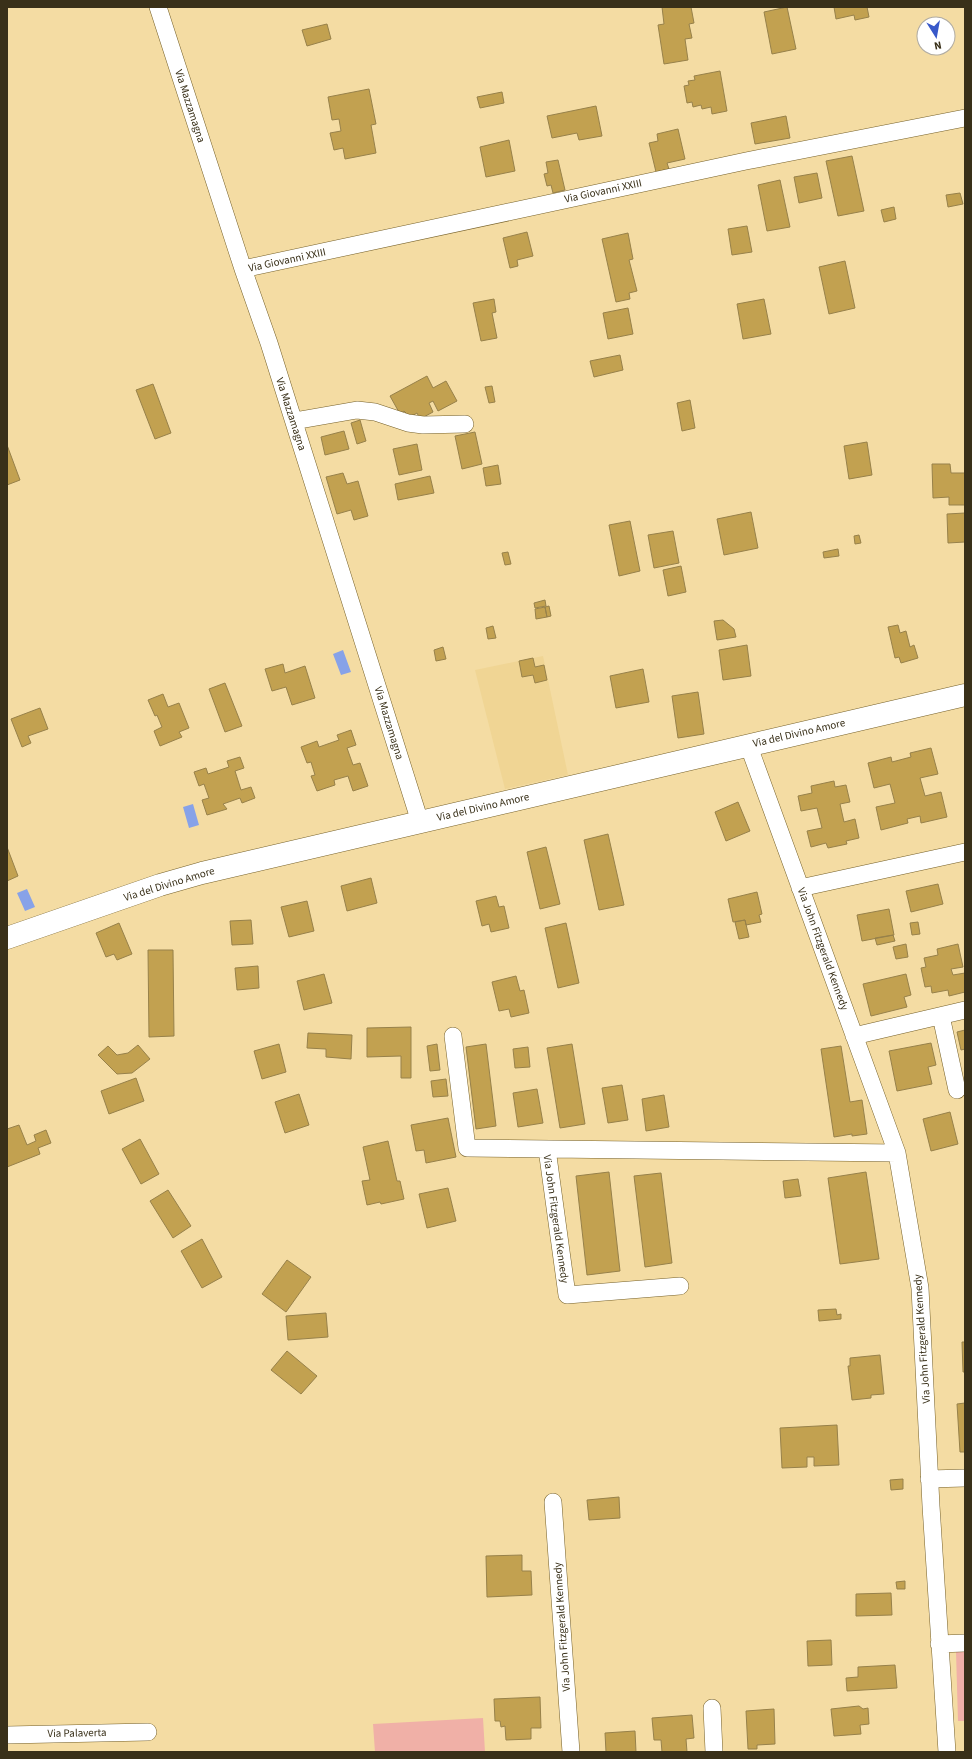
<svg xmlns="http://www.w3.org/2000/svg" width="972" height="1759" font-family="'Source Sans 3',sans-serif">
	<style>
		.built { fill: #f0d594 }
		.green { fill: #f0b0a7 }
		.water { fill: #87a2e8 }
		.building { fill: #c2a150; stroke: #97814a }
		.lines { fill: none; stroke-linecap: round; stroke-linejoin: round }
		.minor-casing { stroke: #76612a; stroke-width: 18 }
		.major-casing { stroke: #76612a; stroke-width: 23 }
		.minor { stroke: #fff; stroke-width: 17 }
		.major { stroke: #fff; stroke-width: 22 }
		.labels { text-anchor: middle; dominant-baseline: central; stroke-width: 3; stroke-linejoin: round; paint-order: stroke }
		.street-label { font-size: 11px; fill: #393019; stroke: #fff }
	</style>
	<rect width="100%" height="100%" fill="#f4dca3"/>
	<path class="built" d="M 543,656 L 568,775 L 505,789 L 475,670 Z"/>
	<path class="green" d="M 956,1652 L 965,1652 L 965,1721 L 958,1721 Z
		M 483,1718 L 485,1752 L 375,1752 L 373,1724 Z"/>
	<path class="water" d="M 343,650 L 351,672 L 341,675 L 333,654 Z
		M 193,804 L 199,825 L 189,828 L 183,807 Z
		M 27,889 L 35,907 L 25,911 L 17,893 Z"/>
	<path class="building" d="M 662,7 L 691,7 L 694,23 L 689,24 L 692,38 L 685,39 L 688,60 L 664,64 L 658,25 L 664,24 Z
		M 787,7 L 796,49 L 772,54 L 764,12 Z
		M 834,7 L 868,7 L 867,7 L 869,17 L 855,20 L 854,15 L 836,19 Z
		M 327,24 L 331,39 L 307,46 L 302,30 Z
		M 720,71 L 727,111 L 712,114 L 711,107 L 702,109 L 701,105 L 693,107 L 692,102 L 687,103 L 684,86 L 689,85 L 688,81 L 695,80 L 694,76 Z
		M 369,89 L 376,124 L 371,125 L 376,153 L 345,159 L 343,148 L 334,150 L 330,133 L 341,131 L 339,119 L 332,120 L 328,97 Z
		M 502,92 L 504,103 L 480,108 L 477,97 Z
		M 596,106 L 602,136 L 579,140 L 577,133 L 552,138 L 547,116 Z
		M 786,116 L 790,138 L 755,144 L 751,123 Z
		M 678,129 L 685,159 L 667,163 L 669,169 L 656,172 L 649,143 L 658,141 L 657,134 Z
		M 509,140 L 515,171 L 486,177 L 480,147 Z
		M 852,156 L 864,211 L 838,216 L 826,161 Z
		M 558,160 L 565,190 L 553,193 L 551,185 L 547,186 L 544,174 L 548,173 L 546,162 Z
		M 817,173 L 822,198 L 799,203 L 794,177 Z
		M 780,180 L 790,227 L 767,231 L 758,185 Z
		M 960,193 L 963,204 L 948,207 L 946,195 Z
		M 894,207 L 896,219 L 884,222 L 881,210 Z
		M 747,226 L 752,252 L 732,255 L 728,229 Z
		M 527,232 L 533,256 L 517,260 L 518,266 L 510,268 L 503,238 Z
		M 628,233 L 633,259 L 629,260 L 637,291 L 629,293 L 630,299 L 616,302 L 602,239 Z
		M 845,261 L 855,308 L 829,314 L 819,267 Z
		M 494,299 L 496,312 L 492,313 L 497,338 L 481,341 L 473,303 Z
		M 764,299 L 771,334 L 743,339 L 737,304 Z
		M 628,308 L 633,334 L 608,339 L 603,313 Z
		M 620,355 L 623,370 L 594,377 L 590,361 Z
		M 427,376 L 433,388 L 446,381 L 457,401 L 438,411 L 433,401 L 429,403 L 433,412 L 420,419 L 417,413 L 410,417 L 404,411 L 400,414 L 390,396 Z
		M 153,384 L 171,433 L 155,439 L 136,390 Z
		M 492,386 L 495,402 L 489,403 L 485,387 Z
		M 690,400 L 695,428 L 682,431 L 677,403 Z
		M 360,420 L 366,441 L 357,444 L 351,423 Z
		M 344,431 L 349,449 L 325,455 L 321,437 Z
		M 475,432 L 482,464 L 462,469 L 455,436 Z
		M 867,442 L 872,475 L 849,479 L 844,446 Z
		M 417,444 L 422,470 L 399,475 L 393,449 Z
		M 7,445 L 20,480 L 7,485 Z
		M 932,464 L 950,464 L 951,473 L 965,473 L 965,505 L 949,505 L 949,497 L 933,498 Z
		M 498,465 L 501,484 L 486,486 L 483,468 Z
		M 343,473 L 347,484 L 358,481 L 368,516 L 354,520 L 351,510 L 337,514 L 326,477 Z
		M 430,476 L 434,493 L 398,500 L 395,484 Z
		M 751,512 L 758,548 L 724,555 L 717,519 Z
		M 965,513 L 965,542 L 948,543 L 947,514 Z
		M 630,521 L 640,571 L 619,576 L 609,525 Z
		M 673,531 L 679,563 L 654,568 L 648,535 Z
		M 859,535 L 861,543 L 855,544 L 854,536 Z
		M 838,549 L 839,556 L 824,558 L 823,552 Z
		M 508,552 L 511,564 L 505,565 L 502,553 Z
		M 681,566 L 686,592 L 668,596 L 663,570 Z
		M 545,600 L 546,606 L 535,608 L 534,603 Z
		M 549,606 L 551,616 L 547,617 L 545,607 Z
		M 545,607 L 547,617 L 536,619 L 535,609 Z
		M 723,620 L 734,629 L 736,637 L 717,640 L 714,621 Z
		M 898,625 L 900,633 L 906,631 L 910,647 L 914,645 L 918,658 L 901,663 L 899,657 L 895,658 L 888,627 Z
		M 493,626 L 496,638 L 488,639 L 486,628 Z
		M 747,645 L 751,676 L 723,680 L 719,650 Z
		M 443,647 L 446,659 L 436,661 L 434,650 Z
		M 533,658 L 535,667 L 544,665 L 547,680 L 535,683 L 533,675 L 522,677 L 519,661 Z
		M 283,664 L 285,673 L 305,666 L 315,698 L 292,705 L 286,687 L 272,691 L 265,669 Z
		M 643,669 L 649,702 L 616,708 L 610,676 Z
		M 225,683 L 242,726 L 225,732 L 209,689 Z
		M 698,692 L 704,734 L 678,738 L 672,696 Z
		M 163,694 L 168,707 L 179,703 L 189,728 L 179,732 L 182,737 L 160,746 L 154,731 L 162,727 L 157,715 L 155,716 L 148,700 Z
		M 40,708 L 48,729 L 28,736 L 31,743 L 22,747 L 11,719 Z
		M 351,730 L 356,745 L 347,748 L 353,765 L 360,763 L 368,786 L 353,791 L 348,776 L 334,780 L 335,785 L 317,791 L 311,776 L 315,775 L 311,762 L 307,763 L 301,747 L 317,741 L 319,747 L 339,740 L 337,735 Z
		M 931,748 L 938,774 L 920,778 L 925,796 L 941,792 L 947,817 L 921,823 L 920,816 L 907,819 L 908,823 L 881,830 L 876,807 L 895,803 L 890,784 L 874,788 L 868,763 L 891,757 L 892,762 L 911,757 L 910,753 Z
		M 240,757 L 244,768 L 235,771 L 241,790 L 251,787 L 255,798 L 242,803 L 240,798 L 223,804 L 227,809 L 207,815 L 202,800 L 209,798 L 204,784 L 199,786 L 194,772 L 206,768 L 208,774 L 229,767 L 227,761 Z
		M 834,781 L 835,787 L 846,785 L 850,802 L 840,804 L 844,822 L 855,819 L 859,838 L 846,841 L 847,844 L 828,848 L 826,843 L 811,847 L 807,831 L 822,828 L 817,808 L 801,811 L 798,796 L 812,793 L 811,786 Z
		M 738,802 L 750,831 L 726,841 L 715,812 Z
		M 608,834 L 624,905 L 599,910 L 584,840 Z
		M 7,847 L 18,876 L 7,881 Z
		M 546,847 L 560,904 L 540,909 L 527,852 Z
		M 371,878 L 377,903 L 347,911 L 341,886 Z
		M 938,884 L 943,904 L 911,912 L 906,891 Z
		M 757,892 L 762,914 L 759,915 L 761,922 L 746,925 L 745,920 L 733,922 L 728,899 Z
		M 496,896 L 499,907 L 504,906 L 509,928 L 491,932 L 489,924 L 482,926 L 476,901 Z
		M 307,901 L 314,931 L 289,937 L 281,907 Z
		M 889,909 L 894,935 L 862,941 L 857,915 Z
		M 251,920 L 253,944 L 232,945 L 230,921 Z
		M 745,920 L 749,937 L 739,939 L 735,922 Z
		M 918,922 L 920,934 L 912,935 L 910,923 Z
		M 119,923 L 132,954 L 117,960 L 114,954 L 106,957 L 96,933 Z
		M 566,923 L 579,983 L 558,988 L 545,928 Z
		M 893,935 L 895,941 L 877,945 L 875,938 Z
		M 906,944 L 908,957 L 896,959 L 893,947 Z
		M 958,944 L 963,967 L 951,969 L 953,975 L 965,973 L 965,992 L 949,996 L 948,990 L 932,993 L 931,986 L 925,987 L 921,968 L 926,967 L 924,958 L 938,955 L 937,949 Z
		M 148,950 L 173,950 L 174,1036 L 149,1037 Z
		M 258,966 L 259,988 L 237,990 L 235,968 Z
		M 324,974 L 332,1003 L 304,1010 L 297,981 Z
		M 906,974 L 911,995 L 904,997 L 907,1007 L 871,1016 L 863,984 Z
		M 516,976 L 520,991 L 524,990 L 529,1013 L 511,1017 L 509,1009 L 499,1011 L 492,982 Z
		M 411,1027 L 411,1078 L 401,1078 L 401,1056 L 367,1057 L 367,1028 Z
		M 965,1030 L 965,1049 L 961,1050 L 957,1032 Z
		M 308,1033 L 352,1035 L 351,1059 L 326,1057 L 326,1049 L 307,1048 Z
		M 931,1043 L 936,1065 L 928,1067 L 932,1084 L 897,1091 L 889,1051 Z
		M 279,1044 L 286,1072 L 262,1079 L 254,1051 Z
		M 437,1044 L 440,1070 L 430,1071 L 427,1046 Z
		M 486,1044 L 496,1126 L 476,1129 L 466,1047 Z
		M 572,1044 L 585,1124 L 560,1128 L 547,1048 Z
		M 138,1045 L 150,1059 L 132,1073 L 117,1074 L 98,1055 L 108,1046 L 117,1055 L 128,1053 Z
		M 841,1046 L 850,1102 L 862,1100 L 867,1134 L 852,1136 L 852,1134 L 834,1137 L 821,1049 Z
		M 528,1047 L 530,1067 L 515,1068 L 513,1049 Z
		M 136,1078 L 144,1101 L 109,1114 L 101,1091 Z
		M 446,1079 L 448,1096 L 433,1097 L 431,1081 Z
		M 622,1085 L 628,1120 L 608,1123 L 602,1088 Z
		M 537,1089 L 543,1123 L 518,1127 L 513,1093 Z
		M 299,1094 L 309,1125 L 285,1133 L 275,1102 Z
		M 664,1095 L 669,1127 L 646,1131 L 642,1099 Z
		M 950,1112 L 958,1144 L 931,1151 L 923,1119 Z
		M 448,1118 L 456,1157 L 426,1163 L 424,1150 L 416,1151 L 411,1125 Z
		M 19,1125 L 27,1145 L 36,1141 L 34,1135 L 46,1130 L 51,1143 L 38,1148 L 40,1154 L 7,1167 L 7,1129 Z
		M 140,1139 L 159,1174 L 141,1184 L 122,1149 Z
		M 388,1141 L 397,1181 L 400,1181 L 404,1199 L 381,1204 L 380,1202 L 367,1205 L 362,1181 L 370,1180 L 363,1147 Z
		M 609,1172 L 620,1271 L 587,1275 L 576,1176 Z
		M 866,1172 L 879,1259 L 840,1264 L 828,1178 Z
		M 661,1173 L 672,1263 L 645,1267 L 634,1176 Z
		M 798,1179 L 801,1196 L 785,1198 L 783,1181 Z
		M 448,1188 L 456,1221 L 427,1228 L 419,1194 Z
		M 168,1190 L 191,1226 L 173,1238 L 150,1201 Z
		M 202,1239 L 222,1277 L 202,1288 L 181,1251 Z
		M 287,1260 L 311,1277 L 286,1312 L 262,1294 Z
		M 836,1309 L 837,1315 L 841,1314 L 841,1319 L 819,1321 L 818,1310 Z
		M 326,1313 L 328,1337 L 288,1340 L 286,1316 Z
		M 962,1342 L 965,1342 L 965,1372 L 963,1372 Z
		M 287,1351 L 317,1376 L 301,1394 L 271,1370 Z
		M 880,1355 L 884,1394 L 871,1395 L 871,1398 L 852,1400 L 848,1366 L 850,1366 L 850,1358 Z
		M 965,1403 L 965,1452 L 960,1452 L 957,1404 Z
		M 837,1425 L 839,1465 L 814,1466 L 814,1457 L 807,1457 L 807,1467 L 782,1468 L 780,1428 Z
		M 903,1479 L 903,1489 L 891,1490 L 890,1480 Z
		M 619,1497 L 620,1518 L 589,1520 L 587,1500 Z
		M 522,1555 L 522,1571 L 531,1571 L 532,1595 L 487,1597 L 486,1556 Z
		M 905,1581 L 905,1589 L 897,1589 L 896,1582 Z
		M 891,1593 L 892,1615 L 856,1616 L 856,1594 Z
		M 831,1640 L 832,1665 L 808,1666 L 807,1641 Z
		M 895,1665 L 897,1688 L 847,1691 L 846,1678 L 858,1677 L 858,1667 Z
		M 540,1697 L 541,1728 L 531,1728 L 531,1739 L 506,1740 L 505,1726 L 501,1727 L 500,1721 L 495,1721 L 494,1699 Z
		M 859,1706 L 863,1709 L 868,1708 L 869,1724 L 860,1725 L 861,1734 L 834,1736 L 831,1709 Z
		M 774,1709 L 775,1744 L 757,1745 L 757,1749 L 748,1749 L 746,1711 Z
		M 692,1715 L 694,1738 L 686,1739 L 687,1752 L 662,1752 L 661,1740 L 654,1740 L 652,1718 Z
		M 635,1731 L 636,1752 L 606,1752 L 605,1733 Z"/>
	<g class="lines">
		<defs>
			<path id="minor" d="M 158,7 L 243,269 L 269,343 L 420,822
				M 243,269 L 746,161 L 965,118
				M 294,421 L 357,410 L 375,412 L 408,423 L 423,425 L 465,424
				M 748,744 L 897,1153 L 920,1288 L 931,1506 L 947,1752
				M 800,888 L 965,852
				M 941,1016 L 957,1090
				M 453,1036 L 467,1148 L 897,1153
				M 854,1036 L 965,1010
				M 547,1149 L 567,1295 L 680,1286
				M 929,1479 L 965,1478
				M 553,1502 L 571,1752
				M 939,1644 L 965,1643
				M 712,1708 L 714,1752
				M 7,1735 L 148,1732"/>
			<path id="major" d="M 7,938 L 160,885 L 202,873 L 965,695"/>
		</defs>
		<use href="#minor" class="minor-casing"/>
		<use href="#major" class="major-casing"/>
		<use href="#minor" class="minor"/>
		<use href="#major" class="major"/>
	</g>
	<g class="labels">
		<g class="street-label">
			<text transform="translate(190 106) rotate(72)">Via Mazzamagna</text>
			<text transform="translate(603 191) rotate(-12)">Via Giovanni XXIII</text>
			<text transform="translate(287 260) rotate(-12)">Via Giovanni XXIII</text>
			<text transform="translate(291 414) rotate(72)">Via Mazzamagna</text>
			<text transform="translate(389 723) rotate(73)">Via Mazzamagna</text>
			<text transform="translate(799 733) rotate(-13)">Via del Divino Amore</text>
			<text transform="translate(483 807) rotate(-13)">Via del Divino Amore</text>
			<text transform="translate(169 884) rotate(-17)">Via del Divino Amore</text>
			<text transform="translate(823 949) rotate(70)">Via John Fitzgerald Kennedy</text>
			<text transform="translate(556 1219) rotate(82)">Via John Fitzgerald Kennedy</text>
			<text transform="translate(922 1339) rotate(-94)">Via John Fitzgerald Kennedy</text>
			<text transform="translate(562 1627) rotate(-94)">Via John Fitzgerald Kennedy</text>
			<text transform="translate(77 1733) rotate(-1)">Via Palaverta</text>
		</g>
	</g>
	<rect width="972" height="1759" fill="none" stroke="#393019" stroke-width="16"/>
	<g transform="translate(936 36) rotate(169)"><circle r="19" fill="#ffffff" stroke="#b0aca3"/>
	<path d="M0-3L7 15L0 10L-7 15Z" fill="#3858c9"/>
	<text y="-6" font-size="11" font-weight="bold" text-anchor="middle" fill="#393019">N</text>
	</g>
</svg>
